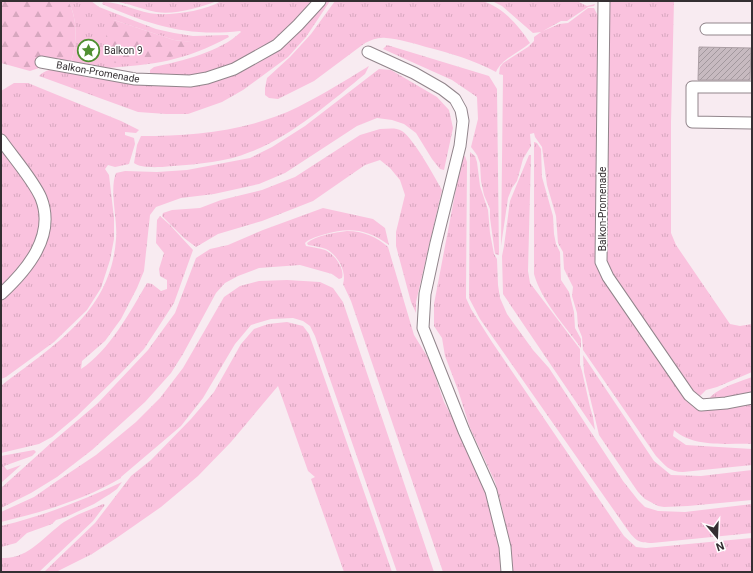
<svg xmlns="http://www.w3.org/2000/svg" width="753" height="573" font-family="Roboto,sans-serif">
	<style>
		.grass { fill: url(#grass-tufts); fill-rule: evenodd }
		.forest { fill: url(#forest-firs) }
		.building { fill: url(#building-hatch); stroke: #ab9ea4 }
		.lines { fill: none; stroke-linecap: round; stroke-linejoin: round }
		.minor-casing { stroke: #91858b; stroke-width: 13 }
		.minor { stroke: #fff; stroke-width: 11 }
		.labels { text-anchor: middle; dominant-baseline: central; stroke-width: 3; stroke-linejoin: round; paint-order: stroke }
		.poi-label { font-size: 10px; fill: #342f32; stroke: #fff; text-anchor: start }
		.street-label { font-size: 10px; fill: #342f32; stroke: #fff }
	</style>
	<defs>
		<pattern id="grass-tufts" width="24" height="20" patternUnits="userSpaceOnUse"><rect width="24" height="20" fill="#fac2de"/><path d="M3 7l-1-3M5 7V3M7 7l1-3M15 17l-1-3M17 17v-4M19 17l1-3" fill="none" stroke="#d7a7bf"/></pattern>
		<pattern id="forest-firs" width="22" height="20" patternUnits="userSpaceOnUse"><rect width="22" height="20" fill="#fac2de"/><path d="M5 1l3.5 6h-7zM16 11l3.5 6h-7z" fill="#d7a7bf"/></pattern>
		<pattern id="building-hatch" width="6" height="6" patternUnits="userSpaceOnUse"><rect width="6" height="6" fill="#c7bac0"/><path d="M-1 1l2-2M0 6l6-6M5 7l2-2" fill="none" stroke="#a2989d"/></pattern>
	</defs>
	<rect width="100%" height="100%" fill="#f8ebf1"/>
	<path class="grass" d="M 68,1 L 91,1 L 99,7 L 135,21 L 156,29 L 174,33 L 193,36 L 228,35 L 229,37 C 185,61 153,65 105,68 L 97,68 L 97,66 L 79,65 L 71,62 C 77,44 78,18 68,1 ZM 114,20 L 174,40 L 191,42 L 106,38 Z
		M 113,1 L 217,1 C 199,8 174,15 156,12 C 141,9 128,3 113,1 Z
		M 221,1 L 316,1 L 276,42 L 252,56 L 198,77 L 150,77 L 150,70 L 154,67 C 182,61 220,52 241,32 L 240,31 C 187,37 150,25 102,4 L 103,2 C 122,2 139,13 157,14 C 175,15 205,11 221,1 Z
		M 323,1 L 330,1 L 306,37 L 288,57 L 243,90 L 222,102 L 188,114 L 166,114 L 138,112 L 39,76 C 51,64 68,70 84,72 L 84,77 L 171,84 L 235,72 Z
		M 335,1 L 482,1 C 503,7 519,26 530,43 C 519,53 502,58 496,72 C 474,60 450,53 426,47 C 413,43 399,39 386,38 C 378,37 372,40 365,43 L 314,81 L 278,99 L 269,98 L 265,95 L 265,88 L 267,78 L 290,57 L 311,34 Z
		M 492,1 L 577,1 L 587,6 L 595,4 L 594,6 L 588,7 L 567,21 L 561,21 L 543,31 L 559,24 L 568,23 L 588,8 L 594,8 L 601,22 L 603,278 L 693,407 L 701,410 L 752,400 L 752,444 C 727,443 694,448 674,430 L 673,436 L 686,445 L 752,449 L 752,465 L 683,472 C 669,472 665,465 656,456 L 583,350 L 582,337 L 578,327 L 577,313 L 572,296 L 573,287 L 564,269 L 563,252 L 558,243 L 556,216 L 547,185 L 542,147 L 535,137 L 534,133 L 530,134 L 531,146 L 523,159 L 517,181 L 512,188 L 508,198 L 501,246 L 503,75 L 499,74 L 500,67 L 503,63 L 528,47 L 534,41 L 534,37 L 541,32 L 533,33 L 502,6 Z
		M 607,1 L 674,1 L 671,122 L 671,233 L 676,245 L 730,324 L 740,326 L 752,324 L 752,372 L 717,387 L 706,390 L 700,396 L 691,393 L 605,263 Z
		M 387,45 L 489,76 L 497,89 L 499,255 L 495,254 L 490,218 L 490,209 L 484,195 L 481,181 L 480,163 L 477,155 L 471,147 L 478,119 L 477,97 L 452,80 L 383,49 Z
		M 369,66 L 365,74 C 333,100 289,138 250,152 C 226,162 199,164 173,166 C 164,167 141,169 134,163 L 137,145 L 141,136 C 194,136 249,131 298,107 C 322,95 346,80 369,66 Z
		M 379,69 L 391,70 L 437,97 L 449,110 L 453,128 L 444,170 L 440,169 L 432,159 L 416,133 L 404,124 L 392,120 L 377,118 L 357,126 L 285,173 L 259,184 L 214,194 L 181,198 L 156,207 L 150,215 L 144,271 L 137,288 L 121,319 L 105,341 L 82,361 L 81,369 C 109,351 130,312 147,283 L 152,284 L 161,291 L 167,289 L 167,280 L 160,276 L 159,269 L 164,253 L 156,243 L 157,220 L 160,216 L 170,225 L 193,250 L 174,303 L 144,349 L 119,375 L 77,416 L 52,437 L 39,444 L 1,453 L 2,385 C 54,345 111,312 116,239 C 118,220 109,190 116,173 L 125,171 L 157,172 L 187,170 L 250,158 L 272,147 L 305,126 Z
		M 14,83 L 28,83 L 121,121 L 139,130 L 136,133 L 125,132 L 125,135 L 134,138 L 135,144 L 129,164 L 115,167 L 108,165 L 105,169 L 109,175 L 114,218 L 114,239 L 110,260 L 101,288 L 87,310 L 54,342 L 6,377 L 1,379 L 1,300 L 15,286 L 48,212 L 1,135 L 1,91 Z
		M 380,129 C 388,129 395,127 402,131 C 414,139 434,176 442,190 L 416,302 L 416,313 L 411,302 L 396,246 L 396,232 L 405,195 L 400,180 L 390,168 L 380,160 L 365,165 L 313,201 L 262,221 L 218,234 L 196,247 L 184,238 L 162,216 L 163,213 L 172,210 L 200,208 L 221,200 L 262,190 L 295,177 L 360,135 Z
		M 534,142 L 537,143 L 541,149 L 542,177 L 553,216 L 554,234 L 556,244 L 560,252 L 561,280 L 569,292 L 574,312 L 575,328 L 581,339 L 581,348 C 565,326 541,300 534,274 Z
		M 1,144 L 35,191 L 43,219 L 33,251 L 1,290 Z
		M 470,152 L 475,156 L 477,162 L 480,186 L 488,210 L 490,233 L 494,254 L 497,259 L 498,285 L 500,298 L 507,314 L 533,350 L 549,368 L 623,481 L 638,500 L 645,507 L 658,511 L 685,512 L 752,504 L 752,533 L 652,543 C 638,543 635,540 627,529 L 480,319 L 469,298 Z
		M 529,155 L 531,155 L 528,271 L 530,283 L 580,349 L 580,365 L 582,371 L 590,407 L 593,417 L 595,430 L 503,294 L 502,256 L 504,246 L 510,201 Z
		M 465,156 L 467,162 L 466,298 L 471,309 L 492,342 L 624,536 L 636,547 L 646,548 L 752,538 L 752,572 L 513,572 L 502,508 L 495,482 L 470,428 L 458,390 L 445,356 L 442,338 L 434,326 L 434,304 L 462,157 Z
		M 323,208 L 373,219 L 385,228 L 389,245 C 366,228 348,227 322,235 C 316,237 309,239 305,243 L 306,246 C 312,247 319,248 325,250 C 334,254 345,268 342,278 L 339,279 L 332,274 L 300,265 L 259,268 L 238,276 L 225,283 L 216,293 L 183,354 L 171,373 L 145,402 L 92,450 L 57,477 L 31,493 L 1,508 L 1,488 L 51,443 L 98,403 L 148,350 L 175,313 L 196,258 L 210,249 L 228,245 L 263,230 Z
		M 347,231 C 363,231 377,237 388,247 L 414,335 L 430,361 L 444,402 L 460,432 L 487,492 L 500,546 L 501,572 L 443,572 L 351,301 L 343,284 C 347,272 338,255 326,249 C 321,247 314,246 308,245 L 307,243 C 317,235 334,233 347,231 Z
		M 287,280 L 320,282 L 333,288 L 343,302 L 434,572 L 397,572 L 315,336 L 310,326 L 303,321 L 293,318 L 271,319 L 251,325 L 235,344 L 203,398 L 181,426 L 121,477 L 121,478 C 84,500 42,512 1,522 L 1,512 L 34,497 L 57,481 L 96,455 L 136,422 L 160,398 L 183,368 L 224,297 L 240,286 L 259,281 Z
		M 287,322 L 303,326 L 309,334 L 392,572 L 344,572 L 311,479 L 315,477 L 308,471 L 278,386 L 231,442 L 198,476 L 161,507 L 118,537 L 92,554 L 56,572 L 44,572 L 95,523 L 131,476 L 151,460 L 191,419 L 214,392 L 241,344 L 254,329 L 268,324 Z
		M 583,355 L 654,461 L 671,475 L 701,476 L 752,470 L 752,500 L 688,506 L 664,507 L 658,506 L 645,499 L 638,492 L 599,435 L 584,372 Z
		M 752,377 L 752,395 L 707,402 C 713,389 739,382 752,377 Z
		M 34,450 L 36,452 L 32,456 L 4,466 L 7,470 L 21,465 L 20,466 L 1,483 L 1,456 Z
		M 122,482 L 117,489 L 110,494 L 94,504 L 66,517 L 56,520 L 52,524 L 27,533 L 16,543 L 1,547 L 1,526 C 43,516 84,500 122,482 Z
		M 103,504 L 105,505 L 93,521 L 39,572 L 1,572 L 1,558 C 28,560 44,536 64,522 C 75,515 90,510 103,504 Z"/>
	<path class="forest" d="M 1,1 L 68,1 C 78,18 77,44 71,62 L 42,67 L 30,71 L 1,63 Z
		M 114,20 L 174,40 L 191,42 L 194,46 L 187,53 L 154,61 L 122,64 L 107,61 L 106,38 L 108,24 Z"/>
	<path class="building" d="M 699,47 L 751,48 L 750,80 L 698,80 Z"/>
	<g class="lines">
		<defs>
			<path id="minor" d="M 604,1 L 601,262 L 608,277 L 689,395 L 701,405 L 726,403 L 752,398
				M 706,29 L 752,29
				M 368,52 L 414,73 L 442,89 L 455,99 L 461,110 L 463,121 L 460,146 L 436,243 L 425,294 L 423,328 L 464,431 L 491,491 L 505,547 L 507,572
				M 41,62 L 135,79 L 190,81 L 207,78 L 234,69 L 277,45 L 298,25 L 320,1
				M 752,87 L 692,87 L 692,122 L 752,123
				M 1,140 C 13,157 34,181 41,198 C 56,236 27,270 1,294"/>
		</defs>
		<use href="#minor" class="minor-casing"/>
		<use href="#minor" class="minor"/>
	</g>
	<defs>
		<symbol id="sight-ring" viewBox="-11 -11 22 22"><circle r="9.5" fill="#fff" stroke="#4f8f31" stroke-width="1.5"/><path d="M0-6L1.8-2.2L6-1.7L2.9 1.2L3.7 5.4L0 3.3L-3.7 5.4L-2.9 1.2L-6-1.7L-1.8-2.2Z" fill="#4f8f31"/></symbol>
	</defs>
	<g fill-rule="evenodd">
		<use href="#sight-ring" x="76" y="38" width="25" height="25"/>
	</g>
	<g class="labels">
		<g class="poi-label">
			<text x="104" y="50">Balkon 9</text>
		</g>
		<g class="street-label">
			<text transform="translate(98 72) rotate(10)">Balkon-Promenade</text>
			<text transform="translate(602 209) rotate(-90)">Balkon-Promenade</text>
		</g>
	</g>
	<rect width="753" height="573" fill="none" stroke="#342f32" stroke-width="4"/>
	<g transform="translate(717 537) rotate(161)" stroke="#ffffff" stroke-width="3" paint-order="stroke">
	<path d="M0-3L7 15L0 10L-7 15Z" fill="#342f32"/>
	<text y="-6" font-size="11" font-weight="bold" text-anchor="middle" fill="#342f32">N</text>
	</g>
</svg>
